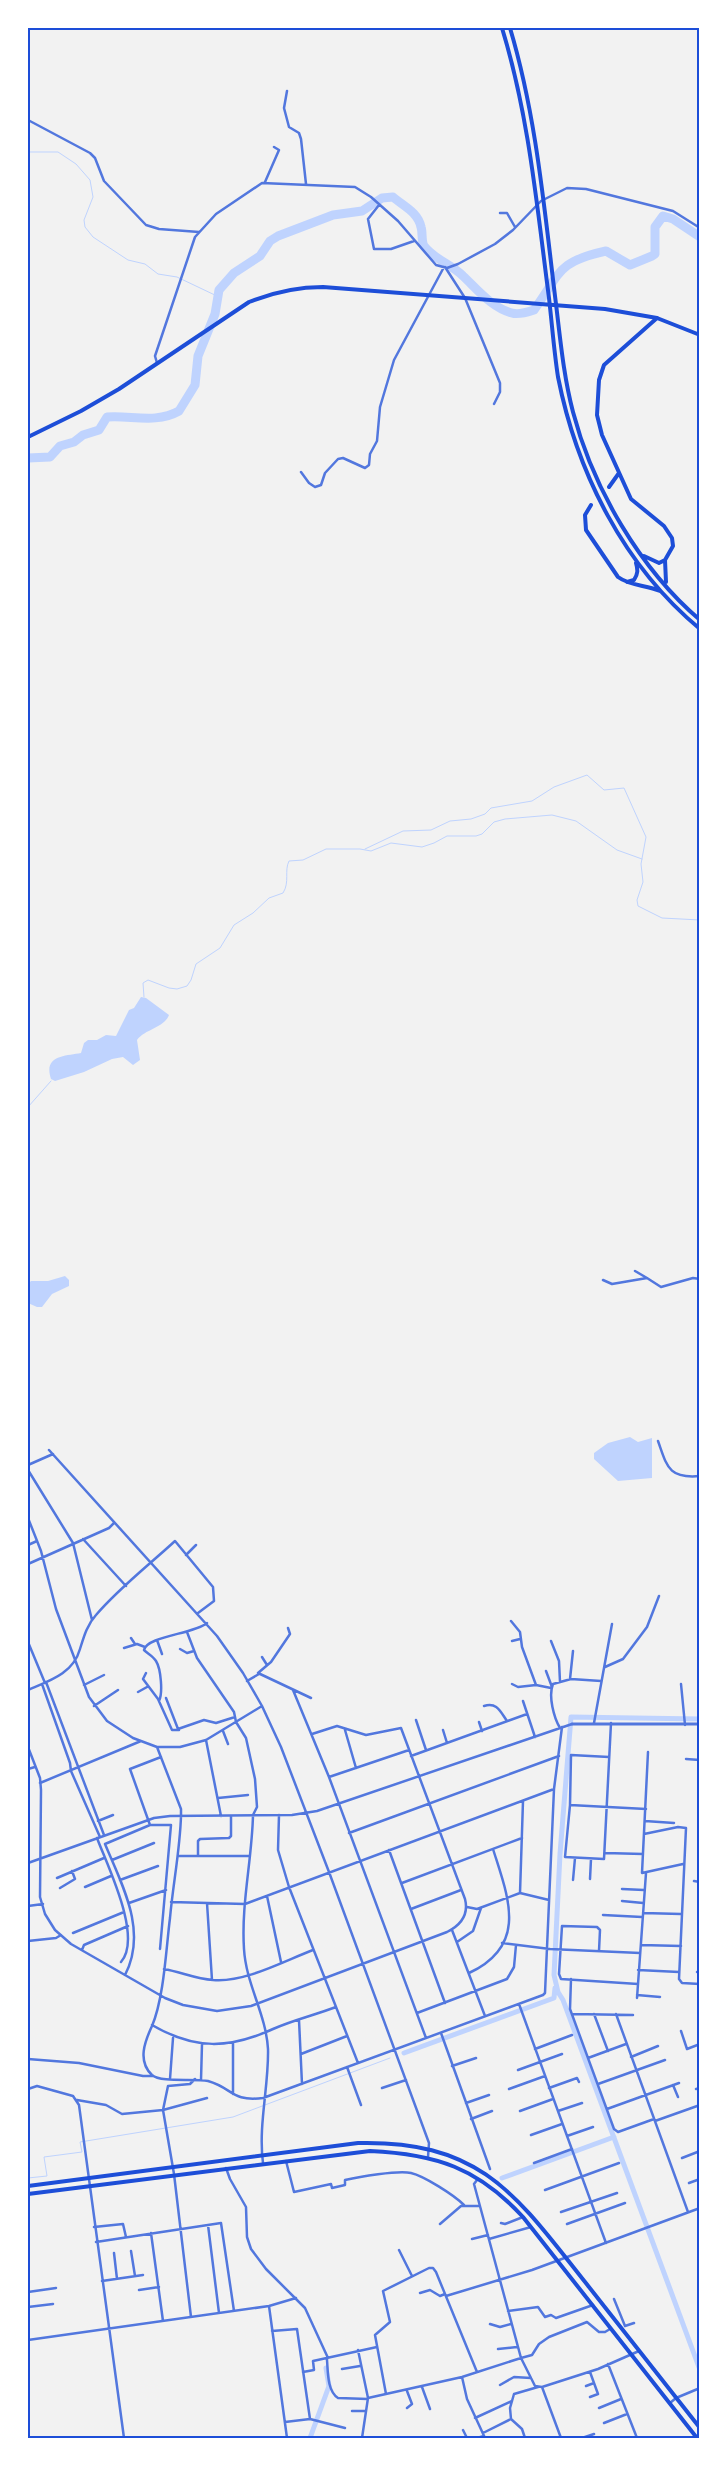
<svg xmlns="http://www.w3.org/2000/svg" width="727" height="2466" font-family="'Noto Serif',serif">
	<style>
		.water { fill: #bfd3fe }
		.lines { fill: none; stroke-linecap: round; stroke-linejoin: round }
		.stream { stroke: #bfd3fe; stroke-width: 1 }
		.canal { stroke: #bfd3fe; stroke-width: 5 }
		.river { stroke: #bfd3fe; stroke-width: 9 }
		.minor { stroke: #5277de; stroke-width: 2.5 }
		.tertiary { stroke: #5277de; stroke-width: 3 }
		.primary { stroke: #1d4ed8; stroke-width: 4 }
		.trunk { stroke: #1d4ed8; stroke-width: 4 }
		.neatline { fill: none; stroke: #1d4ed8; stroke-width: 2 }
	</style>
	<rect width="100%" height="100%" fill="#f2f2f2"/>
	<path class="water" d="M 141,997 L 146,998 L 169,1015 C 164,1028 145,1029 137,1040 L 140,1060 L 133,1065 L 123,1057 L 112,1059 L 84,1072 L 55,1081 L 51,1079 C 43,1055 66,1056 81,1053 L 84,1043 L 88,1040 L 97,1040 L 106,1035 L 116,1036 L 129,1010 L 134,1008 Z
		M 65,1276 L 69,1280 L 69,1286 L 52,1294 L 42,1307 L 37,1307 L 28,1303 L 28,1284 L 31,1281 L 48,1281 Z
		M 630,1437 L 638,1442 L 652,1438 L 652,1478 L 618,1481 L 594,1459 L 594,1453 L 608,1443 Z"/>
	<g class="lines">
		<path class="stream" d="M 28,152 L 58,152 L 76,164 L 90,180 L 93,197 L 84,220 L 85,227 L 93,237 L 128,260 L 145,264 L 158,274 L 177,277 L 219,297
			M 365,849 L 403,831 L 431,830 L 450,821 L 471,819 L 485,814 L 491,808 L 532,801 L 554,787 L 587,775 L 604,790 L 624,788 L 646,837 L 641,864 L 643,882 L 637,900 L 638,906 L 662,918 L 700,920
			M 144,997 L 143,983 L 148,980 L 169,988 L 177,989 L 187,986 L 191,980 L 196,964 L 220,948 L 234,925 L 253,913 L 269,898 L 283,893 C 290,882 284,871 289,861 L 303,860 L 326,849 L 360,849 L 371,851 L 391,843 L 422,847 L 434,843 L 447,836 L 476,836 L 482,834 L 494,822 L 505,819 L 552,815 L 576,821 L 617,850 L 642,859
			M 28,1107 L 51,1081
			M 28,2178 L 47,2176 L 44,2157 L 82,2152 L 80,2142 L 233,2117 L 390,2058"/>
		<path class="canal" d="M 700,1719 L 571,1717 L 560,1854 L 554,1975 L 558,1992 L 563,2000 L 700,2370
			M 404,2053 L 554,1998 L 555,1988
			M 502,2178 L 614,2137
			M 310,2438 L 329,2386 L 326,2368"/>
		<path class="river" d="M 28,458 L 50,457 L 60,446 L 74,442 L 83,435 L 99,430 L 107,417 C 131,415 156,424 179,411 L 195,385 L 198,356 L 215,314 L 219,290 L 234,273 L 260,256 L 270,241 L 278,236 L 333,215 L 362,211 L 382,198 L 393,197 C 403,206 418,212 421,227 C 423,233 421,241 424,246 C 435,260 451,264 463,276 C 477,289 492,308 512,313 C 518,315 528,312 534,310 C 561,273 556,262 606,251 L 630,265 L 652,256 L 655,254 L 655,227 L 663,216 L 673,219 L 700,237"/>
		<path class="minor" d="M 287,91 L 284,108 L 289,127 L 299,133 L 301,139 L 306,184
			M 28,120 L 90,153 L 95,158 L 104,181 L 146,225 L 159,229 L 199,232
			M 265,182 L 279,150 L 274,147
			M 379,205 L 368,219 L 374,249 L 391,249 L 414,241
			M 500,213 L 507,213 L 515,227
			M 445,267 L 465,298 L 500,383 L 500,392 L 494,404
			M 157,363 L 155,356 L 195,237 L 216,214 L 262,183 L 355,187 L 371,197 L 398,221 L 436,265 L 447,268 L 458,264 L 495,244 L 513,230 L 541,201 L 567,188 L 586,189 L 673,211 L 700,228
			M 301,472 L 309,483 L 315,487 L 321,485 L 325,473 L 338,459 L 343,458 L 365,468 L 369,465 L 370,454 L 377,441 L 380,407 L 394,360 L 444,267
			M 635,1271 L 647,1278
			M 603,1280 L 612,1284 L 647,1278 L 661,1287 L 693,1278 L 700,1279
			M 658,1441 C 667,1466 668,1479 700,1476
			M 49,1450 L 217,1636 L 243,1673 L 262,1706 L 281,1747 L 329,1872 L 429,2143 L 428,2157
			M 28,1465 L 53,1454
			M 28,1470 L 73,1543 L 92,1620
			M 28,1518 L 41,1551 L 56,1609 L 89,1697 L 107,1721 L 133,1738 L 157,1747 L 180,1747 L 206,1740 L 262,1706
			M 83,1539 L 126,1586
			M 28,1545 L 37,1541
			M 186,1555 L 196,1545
			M 28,1564 L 109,1528 L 114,1523
			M 511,1621 L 520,1632 L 522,1647 L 536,1685
			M 288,1628 L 290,1634 L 271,1662 L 258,1673 L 311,1698
			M 187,1632 L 197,1658 L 234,1712 L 236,1722 L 246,1738 L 255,1779 L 257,1807 L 253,1815 C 252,1860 241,1904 244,1949 C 246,1984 266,2014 268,2049 C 269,2086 258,2125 263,2163
			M 131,1638 L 135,1644
			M 157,1640 L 162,1654
			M 512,1641 L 520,1639
			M 551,1641 L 559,1661 L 560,1682
			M 28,1642 L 45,1683
			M 124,1648 L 137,1644 L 145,1647
			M 180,1649 L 187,1653 L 194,1651
			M 262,1657 L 267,1665
			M 605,1667 L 623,1659 L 647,1627 L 659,1596
			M 546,1671 L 552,1687
			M 146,1673 L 143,1679 L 158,1699 L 172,1730 L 179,1730
			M 570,1679 L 573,1651
			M 247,1681 L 259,1674
			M 46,1682 L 104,1835
			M 42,1684 L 70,1763 L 71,1771 L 100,1837
			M 512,1684 L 518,1687 L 536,1685 L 551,1688
			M 681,1684 L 685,1725
			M 84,1685 L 104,1675
			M 28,1690 C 49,1681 73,1674 80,1649 C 84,1636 87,1625 96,1615 C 119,1588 149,1565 175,1541 L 213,1587 L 214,1601 L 198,1613
			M 293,1690 L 329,1777 L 426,2038
			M 138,1692 L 147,1687
			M 166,1698 L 178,1729 L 204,1720 L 216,1723 L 235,1717
			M 159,1701 C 163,1693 161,1669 156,1661 C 153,1656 148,1654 144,1650 C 147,1636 194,1634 207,1623
			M 523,1701 L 535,1737
			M 94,1706 L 118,1690
			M 484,1706 C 497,1702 500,1711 507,1721
			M 416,1720 L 426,1750
			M 479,1722 L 482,1731
			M 594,1723 L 612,1624
			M 560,1728 C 554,1718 548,1696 553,1684 L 571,1679 L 601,1681
			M 345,1730 L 356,1768
			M 443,1730 L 447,1743
			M 223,1731 L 228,1744
			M 206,1740 L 221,1816
			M 28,1747 L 40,1778 L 41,1790 L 40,1897 L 45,1914 L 55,1930 L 71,1944 L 165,1998 L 183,2005 L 217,2011 L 251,2006 L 447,1932 C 461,1925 469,1915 465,1899 L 401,1728 L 366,1735 L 337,1726 L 312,1734
			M 157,1747 L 181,1809 L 181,1816 C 180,1850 173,1884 170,1918 C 166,1949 164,1998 152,2026 C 145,2041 137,2061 152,2075 C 161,2083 195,2078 208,2081 C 233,2088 231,2102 263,2098 L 543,1995 L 545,1993 L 554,1789 L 562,1727
			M 648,1752 L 642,1873 L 683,1864
			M 411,1756 L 527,1714
			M 609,1757 L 571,1755 L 570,1805 L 565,1857 L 604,1859 L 611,1723
			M 686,1759 L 700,1760
			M 28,1769 L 35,1767
			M 329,1777 L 409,1750
			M 40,1783 L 141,1741
			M 218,1798 L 248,1795
			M 570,1805 L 646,1809
			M 279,1815 L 278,1850 L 289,1887 L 358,2063
			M 98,1821 L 113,1815
			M 645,1821 L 674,1823
			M 150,1825 L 171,1825 L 160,1949
			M 349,1833 L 559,1756
			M 644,1834 L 678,1827 L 686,1828 L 679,1979 L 682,1983 L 700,1984
			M 97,1838 C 107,1865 143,1937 121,1962
			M 389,1850 L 445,2003
			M 605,1853 L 643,1854
			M 178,1856 L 250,1856
			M 198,1856 L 198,1841 L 200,1839 L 229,1838 L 231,1836 L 231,1816
			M 112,1860 L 154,1843
			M 28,1863 L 154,1818 L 170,1816 L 292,1815 L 317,1811 L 572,1724
			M 57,1878 L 104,1858
			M 590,1879 L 591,1859
			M 120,1880 L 158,1866
			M 573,1880 L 575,1858
			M 694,1881 L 700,1882
			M 402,1883 L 522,1838
			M 85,1887 L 111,1876
			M 60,1888 L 75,1879 L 72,1871
			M 622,1889 L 644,1890
			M 520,1893 L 549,1900
			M 267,1896 L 281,1962
			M 622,1901 L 643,1903
			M 171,1902 L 245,1904 L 554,1789
			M 129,1903 L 166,1890
			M 207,1903 L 212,1980
			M 28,1906 L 43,1904
			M 467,1907 L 477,1909 L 520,1893 L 523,1801
			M 411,1909 L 461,1890
			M 643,1913 L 681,1914
			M 603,1915 L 642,1917
			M 452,1930 L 485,2016
			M 73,1933 L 124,1912
			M 28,1941 L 56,1938 L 61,1935
			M 457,1942 L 473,1931 L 481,1908
			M 502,1943 L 550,1949 L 640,1953
			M 641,1945 L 681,1946
			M 82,1950 L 84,1945 L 128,1926
			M 599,1951 L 600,1930 L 597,1927 L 562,1926 L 559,1974 L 561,1979 L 638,1984
			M 28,1953 L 28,1970
			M 164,1969 C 181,1972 196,1979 213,1980 C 244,1983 284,1961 313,1950
			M 638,1970 L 679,1972
			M 697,1972 L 700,1972
			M 469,1973 C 529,1945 508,1897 493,1849
			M 125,1975 C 148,1931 122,1885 105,1844 L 150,1825 L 130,1769 L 161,1757
			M 571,1979 L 570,2009 L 614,2129 L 618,2132 L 654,2119
			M 637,1995 L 660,1997
			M 637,1998 L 646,1873
			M 519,2004 L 606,2243
			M 417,2013 L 507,1979 L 514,1967 L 516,1945
			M 572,2014 L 633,2015
			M 594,2014 L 608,2051
			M 616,2014 L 688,2212
			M 299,2020 L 302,2084
			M 152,2025 C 195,2050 229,2049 273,2029 C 293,2020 315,2015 336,2007
			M 681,2031 L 687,2049 L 700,2044
			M 441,2033 L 490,2169
			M 535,2049 L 572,2035
			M 301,2054 L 347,2036
			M 631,2057 L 658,2046
			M 588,2058 L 626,2044
			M 28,2059 L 79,2063 L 143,2076 L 152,2076
			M 452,2066 L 476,2058
			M 347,2067 L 361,2105
			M 518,2070 L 562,2054
			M 170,2079 L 173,2038
			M 195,2079 L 190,2084 L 168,2086 L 163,2110 L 207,2098
			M 201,2080 L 202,2044
			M 598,2084 L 665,2060
			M 673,2085 L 678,2097
			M 382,2088 L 406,2080
			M 549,2088 L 577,2078 L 579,2082
			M 28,2089 L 37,2086 L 73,2096 L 79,2105 L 124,2438
			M 509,2089 L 545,2076
			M 696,2089 L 700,2088
			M 233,2094 L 233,2043
			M 77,2100 L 106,2105 L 122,2114 L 163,2110 L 174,2174 L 191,2317
			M 466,2103 L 489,2095
			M 607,2109 L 679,2083
			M 520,2111 L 553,2099
			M 558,2111 L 582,2103
			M 471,2119 L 492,2111
			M 655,2121 L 700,2105
			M 531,2135 L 562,2124
			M 567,2136 L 593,2127
			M 682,2158 L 700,2151
			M 286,2161 L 294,2192 L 331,2184 L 332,2188 L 345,2185 L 345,2180 C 358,2177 398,2170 411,2173 C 424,2176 454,2195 464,2205
			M 534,2163 L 572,2149
			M 226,2168 L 230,2179 L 246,2207 L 247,2237 L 251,2249 L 266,2269 L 305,2308 L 328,2358
			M 477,2180 L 474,2184 L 521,2358 L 532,2355 L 539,2344 L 549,2337 L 587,2322 L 599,2332 L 605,2332 L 610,2329
			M 689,2183 L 700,2179
			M 545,2190 L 619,2163
			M 561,2212 L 617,2193
			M 501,2223 L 505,2224 L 523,2217
			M 440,2224 L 461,2206 L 480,2206
			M 567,2224 L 625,2203
			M 208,2225 L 219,2313
			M 94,2227 L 123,2224 L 126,2237
			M 151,2233 L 163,2321
			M 472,2239 L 488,2235
			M 489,2239 L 531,2227
			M 96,2242 L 221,2223 L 234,2311
			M 399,2250 L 412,2276
			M 131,2251 L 135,2276
			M 114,2253 L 117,2279
			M 102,2281 L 143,2275
			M 139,2290 L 159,2287
			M 28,2292 L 56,2288
			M 420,2293 L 430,2290 L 440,2296 L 445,2294
			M 446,2296 L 532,2270 L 700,2208
			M 614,2299 L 625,2326
			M 269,2306 L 287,2438
			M 28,2307 L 53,2304
			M 508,2311 L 538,2307 L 545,2317 L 551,2315 L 556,2318 L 593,2305
			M 490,2324 L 500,2327 L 511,2324
			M 625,2326 L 634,2323
			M 272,2331 L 297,2329 L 310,2419 L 285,2422
			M 28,2340 L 269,2306 L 296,2298
			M 498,2349 L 517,2347
			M 358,2350 L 368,2398 L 362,2438
			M 327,2360 C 328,2371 327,2391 338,2398 L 368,2399
			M 608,2364 L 637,2438
			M 342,2369 L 360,2366
			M 303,2372 L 314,2370 L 313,2361 L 377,2347
			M 590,2372 L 598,2394 L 590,2397
			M 462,2377 L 467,2399 L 485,2438
			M 500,2385 L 514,2377 L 531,2378
			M 586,2386 L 594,2383
			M 422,2387 L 430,2409
			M 542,2387 L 561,2438
			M 407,2391 L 412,2404 L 407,2408
			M 386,2394 L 375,2335 L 390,2322 L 383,2291 L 429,2268 L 433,2268 L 436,2272 L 477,2372
			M 368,2398 L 462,2377 L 521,2358 L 535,2386 L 542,2387 L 598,2369 L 639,2351
			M 670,2403 L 676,2398 L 700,2388
			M 599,2408 L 621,2399
			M 352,2411 L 366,2411
			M 475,2418 L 512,2401
			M 310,2419 L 345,2428
			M 511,2419 L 510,2408 L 514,2394 L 538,2387
			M 604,2423 L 627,2414
			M 463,2430 L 467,2438
			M 483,2433 L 511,2419 L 522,2429 L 525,2438
			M 477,2438 L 484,2436
			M 582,2438 L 594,2434"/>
		<path class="tertiary" d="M 572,1724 L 700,1724"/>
		<path class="primary" d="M 28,437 L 81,411 L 119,389 L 249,302 C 274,292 296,287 323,287 L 605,309 L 657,318 L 700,335
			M 28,2186 L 358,2143 C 484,2140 518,2198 589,2287 C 626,2334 663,2381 700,2428
			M 28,2194 L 370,2151 C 436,2154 478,2168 523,2217 L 697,2438"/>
		<path class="trunk" d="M 502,28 C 529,116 537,207 549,298 C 552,324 554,351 558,377 C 577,473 624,566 700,629
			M 510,28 C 536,115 544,206 555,296 C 560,335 563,374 573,412 C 593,488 640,569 700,620
			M 657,318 L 604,365 L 599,380 L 597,415 L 602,435 L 631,499 L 664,526 L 672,538 L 673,546 L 665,560 L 666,582
			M 609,487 L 619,473
			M 591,505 L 585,515 L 586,530 L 618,577 C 630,586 646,585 660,591
			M 644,556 L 659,563 L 665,560
			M 627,582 L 634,580 C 638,574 638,570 636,563"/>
	</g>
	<rect width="727" height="2466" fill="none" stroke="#ffffff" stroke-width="58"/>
	<rect x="29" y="29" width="669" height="2408" class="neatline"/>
</svg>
